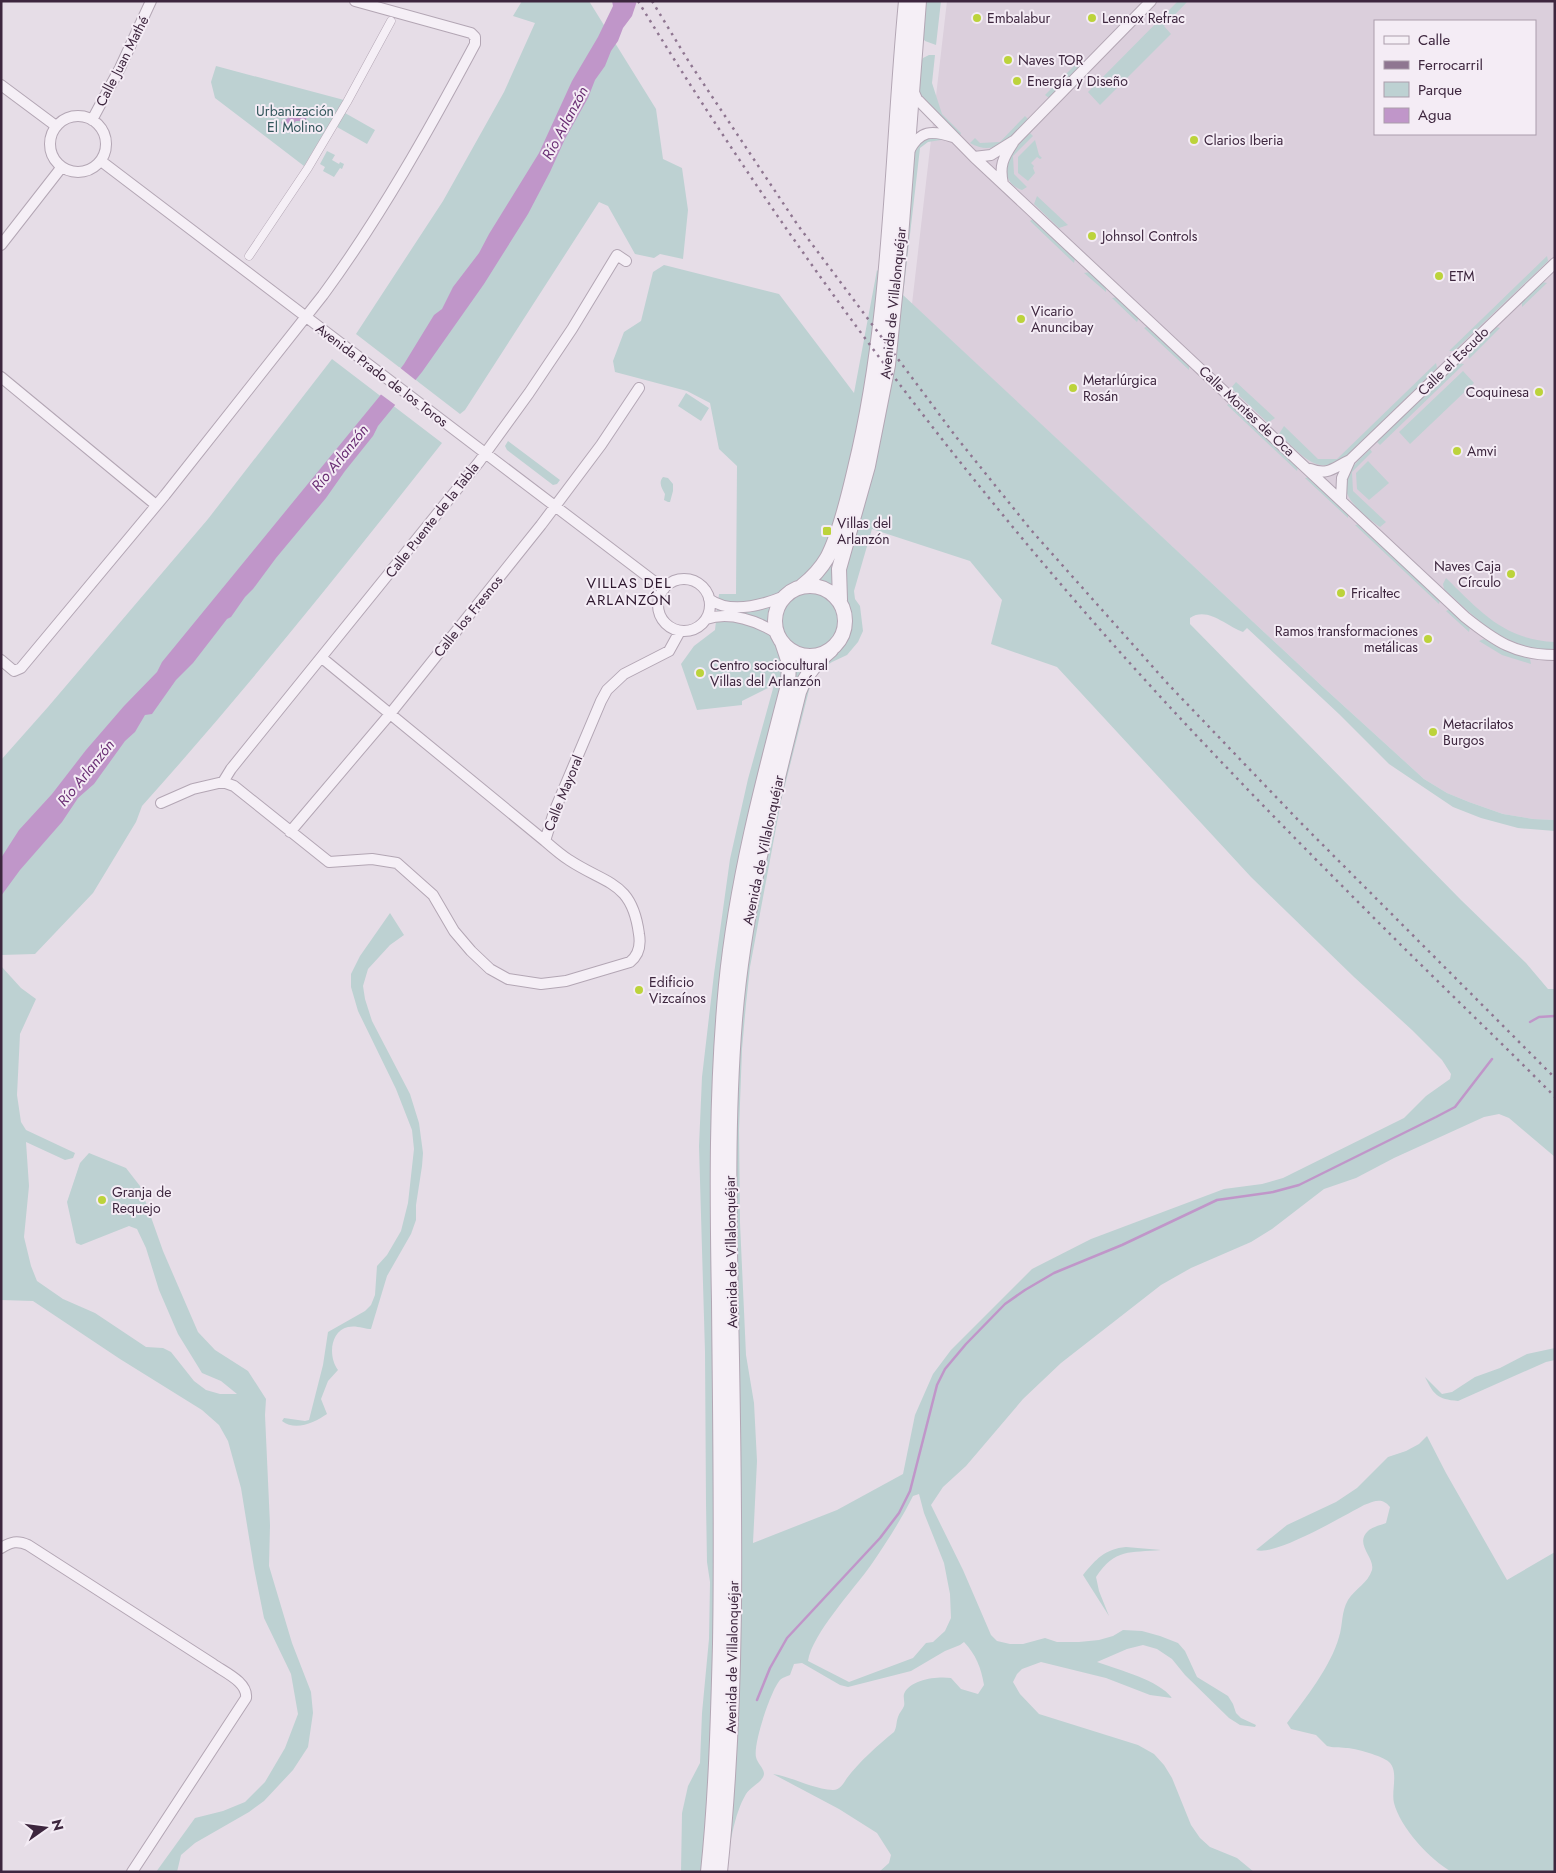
<svg xmlns="http://www.w3.org/2000/svg" width="1556" height="1873" font-family="Jost,sans-serif">
	<style>
		.built { fill: #dbcfdc; fill-rule: evenodd }
		.green { fill: #bdd1d2; fill-rule: evenodd }
		.water { fill: #c096c9 }
		.pier { fill: #e6dde7 }
		.lines { fill: none; stroke-linecap: round; stroke-linejoin: round }
		.stream { stroke: #c096c9; stroke-width: 2.5 }
		.pedestrian-casing { stroke: #b3a6b4; stroke-width: 9 }
		.minor-casing { stroke: #b3a6b4; stroke-width: 12 }
		.tertiary-casing { stroke: #b3a6b4; stroke-width: 16 }
		.pedestrian { stroke: #f5eff6; stroke-width: 8 }
		.minor { stroke: #f5eff6; stroke-width: 10 }
		.tertiary { stroke: #f5eff6; stroke-width: 14 }
		.rail { stroke: #8f7691; stroke-width: 2.5; stroke-dasharray: 2.5 5; stroke-linecap: butt }
		.poi-dot { fill: #bcd33b; stroke: #f4ecf5; stroke-width: 2 }
		.labels { text-anchor: middle; dominant-baseline: central; stroke-width: 4; stroke-linejoin: round; paint-order: stroke }
		.poi-label { font-size: 14px; fill: #3d263e; stroke: #f4ecf5; text-anchor: start }
		.street-label { font-size: 14px; fill: #3d263e; stroke: #f4ecf5 }
		.park-label { font-size: 14px; fill: #32565b; stroke: #f4ecf5 }
		.water-label { font-size: 15px; font-style: italic; fill: #6a2e74; stroke: #f4ecf5 }
		.neighbourhood-label { font-size: 15px; letter-spacing: 1px; fill: #2e182f; stroke: #f4ecf5 }
	</style>
	<rect width="100%" height="100%" fill="#e6dde7"/>
	<path class="built" d="M 947,1 L 1555,1 L 1555,820 L 1533,819 L 1503,814 L 1469,802 L 1447,793 L 1424,779 L 1323,687 L 912,304 ZM 1375,21 L 1535,21 L 1535,134 L 1375,134 Z"/>
	<path class="green" d="M 522,1 L 589,1 L 656,109 L 663,159 L 682,168 L 688,210 L 683,259 L 660,254 L 654,258 L 635,254 L 608,206 L 599,202 L 465,410 L 460,414 L 356,334 L 443,201 L 504,92 L 535,23 L 513,16 Z
		M 924,1 L 941,1 L 936,45 L 925,41 L 922,37 Z
		M 1178,1 L 1188,1 L 1164,26 L 1171,34 L 1100,105 L 1088,92 Z
		M 929,55 L 935,55 L 932,83 L 942,114 L 961,133 L 960,135 L 921,95 C 914,83 917,70 923,58 Z
		M 1082,58 L 1084,62 L 1049,98 L 1045,95 Z
		M 216,66 L 344,100 L 304,166 L 215,98 L 211,82 Z
		M 345,113 L 375,130 L 367,144 L 337,127 Z
		M 1025,116 L 1028,119 C 1011,136 996,158 970,143 L 975,138 L 980,143 L 1000,142 Z
		M 1030,133 L 1033,136 L 1013,156 L 1014,174 L 1027,187 L 1022,190 C 1016,188 1012,185 1009,180 C 999,162 1018,145 1030,133 Z
		M 934,135 L 947,139 L 928,142 L 920,148 L 903,295 L 1323,687 L 1424,779 L 1447,793 L 1469,802 L 1503,814 L 1533,819 L 1555,820 L 1555,831 L 1518,828 L 1481,818 L 1453,807 L 1389,764 L 1339,714 L 1247,628 L 1243,632 C 1227,627 1208,606 1190,618 L 1190,624 L 1461,900 L 1526,963 L 1548,989 L 1555,989 L 1555,1157 L 1509,1118 L 1499,1114 L 1484,1117 L 1394,1158 L 1356,1178 L 1324,1189 L 1272,1229 L 1251,1242 L 1191,1268 L 1161,1285 L 1061,1363 L 1023,1399 L 966,1466 L 943,1487 L 931,1505 L 963,1570 L 991,1635 L 997,1641 L 1010,1644 L 1023,1644 L 1045,1638 L 1057,1642 L 1079,1642 L 1099,1640 L 1113,1636 L 1123,1630 L 1142,1631 L 1160,1636 L 1178,1643 L 1185,1651 L 1197,1677 L 1228,1696 L 1233,1704 L 1236,1713 L 1241,1718 L 1256,1725 L 1255,1727 L 1240,1725 L 1229,1718 L 1185,1675 L 1172,1659 L 1157,1649 L 1143,1645 L 1127,1649 L 1097,1662 C 1119,1670 1159,1680 1172,1698 L 1150,1695 L 1106,1678 L 1041,1662 L 1022,1669 L 1017,1674 L 1013,1682 L 1020,1694 L 1039,1714 L 1138,1745 L 1154,1754 L 1164,1765 L 1172,1778 L 1191,1825 L 1200,1838 L 1210,1847 L 1237,1858 L 1254,1872 L 879,1872 L 889,1863 L 891,1855 L 877,1833 L 839,1809 L 773,1774 C 793,1777 812,1789 833,1790 C 840,1790 843,1784 847,1778 C 859,1762 878,1745 894,1732 C 897,1727 896,1722 898,1717 C 899,1713 903,1709 904,1706 C 905,1702 903,1698 904,1694 C 910,1679 938,1676 951,1678 L 961,1689 L 978,1694 L 984,1685 C 981,1667 976,1655 964,1642 L 960,1645 L 945,1651 L 911,1671 L 848,1687 L 840,1685 L 802,1663 L 794,1664 L 790,1675 C 787,1676 782,1678 780,1680 C 771,1690 753,1744 756,1757 C 757,1763 764,1768 764,1774 C 763,1782 750,1787 746,1794 C 734,1814 729,1848 726,1872 L 681,1872 L 682,1813 L 688,1786 L 700,1763 L 702,1713 L 709,1639 L 710,1582 L 707,1562 L 706,1503 L 705,1352 L 699,1146 L 702,1077 L 714,974 L 730,859 L 748,779 L 774,685 L 742,701 L 742,705 L 697,710 L 681,664 L 694,646 L 715,630 L 719,594 L 736,594 L 737,466 L 719,449 L 710,403 L 687,391 L 615,372 L 613,361 L 624,332 L 641,321 L 653,272 L 664,265 L 779,294 L 854,393 L 877,270 L 889,282 L 912,156 L 918,143 ZM 872,529 L 970,561 L 1002,600 L 991,644 L 1057,667 L 1251,877 L 1354,977 L 1412,1030 L 1442,1060 L 1451,1074 L 1450,1079 L 1426,1096 L 1404,1118 L 1283,1178 L 1262,1184 L 1224,1189 L 1091,1239 L 1032,1269 L 951,1350 L 933,1374 L 915,1415 L 903,1474 L 837,1510 L 753,1543 L 757,1461 L 754,1403 L 746,1355 L 740,1223 L 739,1130 L 742,1049 L 746,1004 L 750,967 L 781,801 L 809,690 L 817,672 L 832,662 L 847,655 L 858,642 L 863,631 L 860,606 L 855,599 L 854,591 ZM 919,1494 L 924,1513 L 944,1563 L 950,1594 L 951,1618 L 945,1631 L 933,1642 L 926,1643 L 913,1658 L 849,1682 L 808,1661 C 812,1634 854,1589 871,1565 C 886,1543 901,1520 913,1496 Z
		M 1035,140 L 1039,155 L 1042,158 L 1040,159 L 1037,157 L 1031,163 L 1034,166 L 1033,168 L 1035,173 L 1028,181 L 1018,173 L 1018,157 Z
		M 327,151 L 335,155 L 332,160 L 339,164 L 340,162 L 344,164 L 342,169 L 340,168 L 334,177 L 323,171 L 325,167 L 320,164 Z
		M 1037,196 L 1068,225 L 1059,228 L 1034,204 Z
		M 1033,219 L 1075,258 L 1074,263 L 1030,221 Z
		M 1547,256 L 1548,261 L 1454,351 L 1449,351 Z
		M 1090,272 L 1106,287 L 1106,292 L 1084,273 Z
		M 1542,282 L 1547,283 L 1522,307 L 1522,302 Z
		M 1118,297 L 1139,317 L 1137,322 L 1112,298 Z
		M 1148,326 L 1189,364 L 1189,370 L 1144,328 Z
		M 1496,327 L 1500,328 L 1469,359 L 1468,354 Z
		M 332,359 L 442,443 C 345,566 247,689 142,806 L 136,822 L 93,893 L 35,954 L 1,955 L 1,760 L 48,707 L 208,519 Z
		M 1436,363 L 1437,368 L 1350,453 C 1343,458 1337,464 1329,465 C 1310,469 1292,445 1279,434 L 1284,426 L 1318,459 L 1337,459 Z
		M 1458,363 L 1464,364 L 1380,445 L 1377,442 Z
		M 1463,371 L 1474,383 L 1410,444 L 1399,432 Z
		M 1236,382 L 1275,418 L 1268,423 L 1231,388 Z
		M 686,393 L 709,408 L 701,421 L 678,406 Z
		M 1230,403 L 1298,466 L 1297,471 L 1227,405 Z
		M 508,441 L 560,480 L 557,484 L 553,485 L 507,450 L 505,446 Z
		M 1370,449 L 1372,452 L 1352,472 L 1353,491 L 1386,522 L 1380,527 C 1365,516 1335,494 1348,473 C 1354,464 1363,456 1370,449 Z
		M 1368,461 L 1389,483 L 1369,500 L 1357,489 L 1356,473 Z
		M 663,477 L 668,478 L 673,484 L 673,491 L 670,502 L 668,502 L 664,500 L 665,494 C 662,488 658,483 663,477 Z
		M 1309,477 L 1348,512 L 1348,518 L 1305,478 Z
		M 1360,524 L 1440,599 L 1439,604 L 1355,525 Z
		M 1446,578 C 1480,611 1504,640 1555,642 L 1555,650 C 1504,649 1479,621 1444,589 L 1443,584 Z
		M 1450,609 L 1470,627 L 1469,632 L 1446,611 Z
		M 1484,639 L 1503,650 L 1530,659 L 1531,664 L 1502,655 L 1479,641 Z
		M 390,913 L 404,935 L 390,945 L 368,969 L 363,986 L 365,999 L 372,1021 L 410,1094 L 419,1123 L 423,1153 L 422,1166 L 416,1205 L 416,1220 L 411,1234 L 387,1276 L 371,1329 C 365,1329 356,1325 348,1327 C 330,1331 328,1357 338,1370 L 328,1381 L 321,1399 L 327,1414 C 315,1422 296,1432 282,1421 L 284,1418 L 305,1421 L 309,1420 L 323,1365 L 328,1332 L 365,1311 L 371,1305 L 375,1295 L 377,1266 L 387,1255 L 401,1231 L 408,1203 L 414,1149 L 412,1130 L 396,1089 L 358,1011 L 351,987 L 351,974 L 360,956 Z
		M 1,966 L 21,988 L 36,999 L 20,1034 L 17,1095 L 21,1122 L 26,1130 L 75,1153 L 73,1158 L 65,1160 L 26,1142 L 29,1186 L 24,1237 L 31,1266 L 37,1281 L 63,1299 L 95,1313 L 146,1347 L 163,1348 L 171,1352 L 194,1381 L 206,1390 L 220,1394 L 237,1394 L 221,1381 L 202,1373 L 178,1334 L 159,1290 L 146,1248 L 137,1229 L 129,1226 L 81,1245 L 76,1243 L 67,1202 L 80,1163 L 89,1153 L 126,1168 L 140,1186 L 163,1251 L 198,1332 L 215,1350 L 248,1371 L 266,1399 L 265,1415 L 270,1525 L 269,1566 L 292,1643 L 311,1692 L 313,1713 L 308,1747 L 293,1770 L 264,1801 L 249,1812 L 195,1843 L 181,1855 L 177,1872 L 156,1872 L 195,1818 L 223,1811 L 245,1802 L 265,1782 L 285,1748 L 298,1714 L 291,1674 L 264,1618 L 254,1568 L 241,1488 L 228,1441 L 219,1425 L 202,1410 L 120,1359 L 33,1301 L 1,1300 Z
		M 1555,1348 L 1555,1360 L 1546,1362 L 1458,1401 C 1437,1399 1434,1395 1425,1377 L 1442,1394 L 1452,1392 L 1475,1377 L 1500,1368 L 1527,1354 Z
		M 1427,1436 L 1446,1473 L 1507,1580 L 1555,1552 L 1555,1872 L 1452,1872 C 1430,1860 1400,1827 1394,1803 C 1391,1791 1399,1771 1389,1762 C 1383,1756 1354,1748 1346,1748 C 1339,1747 1333,1748 1327,1746 L 1316,1735 L 1291,1729 L 1287,1723 C 1305,1699 1331,1666 1339,1637 C 1343,1625 1341,1612 1348,1600 C 1355,1589 1368,1583 1372,1570 C 1375,1557 1354,1544 1368,1531 C 1372,1527 1381,1525 1386,1523 L 1390,1507 C 1382,1497 1375,1501 1364,1505 C 1345,1515 1274,1557 1256,1550 L 1287,1525 L 1336,1502 L 1357,1488 L 1388,1457 L 1406,1451 L 1419,1444 Z
		M 1126,1547 L 1161,1550 C 1130,1553 1115,1548 1096,1577 L 1099,1591 L 1109,1616 L 1083,1575 C 1096,1559 1105,1549 1126,1547 Z"/>
	<path class="water" d="M 612,1 L 637,1 L 632,16 L 623,28 L 618,41 L 611,51 L 605,66 L 595,80 L 588,98 L 565,139 L 550,172 L 528,214 L 484,284 L 422,372 L 378,426 L 373,436 L 345,471 L 326,498 L 276,558 L 253,589 L 245,597 L 231,617 L 227,619 L 193,663 L 176,680 L 152,714 L 145,715 L 135,732 L 125,741 L 94,784 L 78,798 L 62,822 L 20,870 L 1,896 L 1,858 L 19,830 L 52,794 L 86,750 L 124,706 L 157,672 L 162,662 L 379,397 L 404,364 L 434,315 L 442,309 L 453,287 L 479,253 L 489,234 L 539,153 L 572,81 L 598,37 L 613,6 Z
		M 301,107 L 307,112 L 306,120 L 303,121 L 296,121 L 288,129 L 283,129 L 281,122 L 288,118 L 293,108 Z"/>
	<path class="pier" d="M 399,367 L 418,382 L 398,407 L 379,393 Z"/>
	<g class="lines">
		<path class="stream" d="M 1530,1022 L 1539,1017 L 1555,1016
			M 757,1700 L 770,1668 L 787,1638 L 880,1538 L 899,1513 L 910,1491 L 937,1385 L 945,1369 L 966,1344 L 1005,1304 L 1025,1290 L 1054,1273 L 1122,1245 L 1217,1200 L 1273,1192 L 1299,1185 L 1436,1117 L 1455,1107 L 1492,1059"/>
		<defs>
			<path id="pedestrian" d="M 249,256 L 308,168 L 347,102 L 391,21"/>
			<path id="minor" d="M 1,85 L 56,126
				M 912,88 L 917,99 L 974,157 L 1465,617 C 1495,641 1515,655 1555,655
				M50 144a28 28 0 1 1 56 0a28 28 0 1 1-56 0Z
				M 92,120 L 120,68 L 151,1
				M 909,151 C 920,130 932,130 953,137
				M 974,157 L 991,155 L 1015,140 L 1151,1
				M 101,161 L 664,589
				M 1003,184 C 999,166 1003,158 1013,143
				M 1,245 L 61,168
				M 1,377 L 156,505
				M 1310,469 C 1329,476 1334,467 1350,460 L 1555,263
				M 1341,499 L 1342,478 L 1350,460
				M658 605a26 26 0 1 1 52 0a26 26 0 1 1-52 0Z
				M 709,599 C 731,615 763,605 785,596
				M 706,619 C 730,611 758,621 778,634
				M 322,658 L 545,841
				M 1,660 L 14,671 L 21,668 L 165,495 L 323,295 C 381,216 429,130 475,44 L 475,37 L 471,33 L 355,1
				M 223,782 L 231,769 L 479,462 L 529,393 L 572,329 L 617,255 L 626,261
				M 161,803 L 193,789 L 223,782 L 234,786 L 329,862 L 372,859 L 397,863 L 433,895 L 454,931 L 471,951 L 490,969 L 508,979 L 541,984 L 566,981 L 630,962 C 639,955 641,946 639,934 C 632,881 607,885 569,860 C 561,855 553,848 545,841 L 554,812 L 601,701 L 607,690 L 624,674 L 669,651 L 680,631
				M 290,832 L 390,714 L 541,525 L 601,445 L 639,388
				M 1,1548 C 11,1542 17,1540 28,1545 L 213,1664 C 224,1672 248,1682 246,1698 L 132,1872"/>
			<path id="tertiary" d="M775 621a35 35 0 1 1 70 0a35 35 0 1 1-70 0Z
				M 802,586 C 812,578 820,570 827,558 C 839,536 849,494 855,468 C 892,318 891,155 906,1
				M 840,600 L 839,569 L 868,466 L 888,365 L 901,237 L 919,1
				M 708,1872 C 716,1796 718,1720 720,1644 C 722,1530 720,1416 719,1302 C 717,1196 716,1090 726,985 C 736,883 762,784 788,685 L 789,663 L 782,642
				M 720,1872 C 738,1702 735,1530 732,1359 C 730,1246 726,1132 735,1020 C 744,908 772,801 799,692 C 806,674 816,663 831,650"/>
		</defs>
		<use href="#pedestrian" class="pedestrian-casing"/>
		<use href="#minor" class="minor-casing"/>
		<use href="#tertiary" class="tertiary-casing"/>
		<use href="#pedestrian" class="pedestrian"/>
		<use href="#minor" class="minor"/>
		<use href="#tertiary" class="tertiary"/>
		<path class="rail" d="M 638,1 C 783,239 950,463 1136,670 C 1220,763 1308,852 1396,940 C 1449,993 1503,1044 1555,1097
			M 652,1 L 689,62 L 797,224 L 957,438 L 1031,530 L 1168,684 L 1300,822 L 1555,1078"/>
	</g>
	<g class="poi-dot">
		<circle cx="977" cy="18" r="5"/>
		<circle cx="1092" cy="18" r="5"/>
		<circle cx="1008" cy="60" r="5"/>
		<circle cx="1017" cy="81" r="5"/>
		<circle cx="1194" cy="140" r="5"/>
		<circle cx="1092" cy="236" r="5"/>
		<circle cx="1439" cy="276" r="5"/>
		<circle cx="1021" cy="319" r="5"/>
		<circle cx="1073" cy="388" r="5"/>
		<circle cx="1539" cy="392" r="5"/>
		<circle cx="1457" cy="451" r="5"/>
		<rect x="822" y="526" width="10" height="10" rx="2.5"/>
		<circle cx="1511" cy="574" r="5"/>
		<circle cx="1341" cy="593" r="5"/>
		<circle cx="1428" cy="639" r="5"/>
		<circle cx="700" cy="673" r="5"/>
		<circle cx="1433" cy="732" r="5"/>
		<circle cx="639" cy="990" r="5"/>
		<circle cx="102" cy="1200" r="5"/>
	</g>
	<g class="labels">
		<g class="poi-label">
			<text x="987" y="18">Embalabur</text>
			<text x="1102" y="18">Lennox Refrac</text>
			<text x="1018" y="60">Naves TOR</text>
			<text x="1027" y="81">Energía y Diseño</text>
			<text x="1204" y="140">Clarios Iberia</text>
			<text x="1102" y="236">Johnsol Controls</text>
			<text x="1449" y="276">ETM</text>
			<text x="1031" y="311">Vicario<tspan x="1031" dy="16">Anuncibay</tspan></text>
			<text x="1083" y="380">Metarlúrgica<tspan x="1083" dy="16">Rosán</tspan></text>
			<text x="1529" y="392" text-anchor="end">Coquinesa</text>
			<text x="1467" y="451">Amvi</text>
			<text x="837" y="523">Villas del<tspan x="837" dy="16">Arlanzón</tspan></text>
			<text x="1501" y="566" text-anchor="end">Naves Caja<tspan x="1501" dy="16">Círculo</tspan></text>
			<text x="1351" y="593">Fricaltec</text>
			<text x="1418" y="631" text-anchor="end">Ramos transformaciones<tspan x="1418" dy="16">metálicas</tspan></text>
			<text x="710" y="665">Centro sociocultural<tspan x="710" dy="16">Villas del Arlanzón</tspan></text>
			<text x="1443" y="724">Metacrilatos<tspan x="1443" dy="16">Burgos</tspan></text>
			<text x="649" y="982">Edificio<tspan x="649" dy="16">Vizcaínos</tspan></text>
			<text x="112" y="1192">Granja de<tspan x="112" dy="16">Requejo</tspan></text>
		</g>
		<g class="street-label">
			<text transform="translate(122 61) rotate(-63)">Calle Juan Mathé</text>
			<text transform="translate(893 303) rotate(-84)">Avenida de Villalonquéjar</text>
			<text transform="translate(1453 361) rotate(-44)">Calle el Escudo</text>
			<text transform="translate(382 375) rotate(37)">Avenida Prado de los Toros</text>
			<text transform="translate(1247 411) rotate(43)">Calle Montes de Oca</text>
			<text transform="translate(432 520) rotate(-52)">Calle Puente de la Tabla</text>
			<text transform="translate(468 616) rotate(-51)">Calle los Fresnos</text>
			<text transform="translate(563 793) rotate(-68)">Calle Mayoral</text>
			<text transform="translate(763 850) rotate(-78)">Avenida de Villalonquéjar</text>
			<text transform="translate(731 1252) rotate(-91)">Avenida de Villalonquéjar</text>
			<text transform="translate(732 1657) rotate(-89)">Avenida de Villalonquéjar</text>
		</g>
		<g class="park-label">
			<text x="295" y="111">Urbanización<tspan x="295" dy="16">El Molino</tspan></text>
		</g>
		<g class="water-label">
			<text transform="translate(565 123) rotate(-62)">Río Arlanzón</text>
			<text transform="translate(340 458) rotate(-51)">Río Arlanzón</text>
			<text transform="translate(86 773) rotate(-51)">Río Arlanzón</text>
		</g>
		<g class="neighbourhood-label">
			<text x="629" y="583">VILLAS DEL<tspan x="629" dy="17">ARLANZÓN</tspan></text>
		</g>
	</g>
	<rect width="1556" height="1873" fill="none" stroke="#3d263e" stroke-width="5"/>
	<rect x="1374" y="20" width="162" height="115" fill="#f4ecf5" stroke="#ab9dac"/>
	<rect x="1384" y="36" width="25" height="8" fill="#f5eff6" stroke="#ab9dac"/>
	<text x="1418" y="45" font-size="15" fill="#3d263e">Calle</text>
	<rect x="1384" y="61" width="25" height="8" fill="#8f7691" stroke="#ab9dac"/>
	<text x="1418" y="70" font-size="15" fill="#3d263e">Ferrocarril</text>
	<rect x="1384" y="82" width="25" height="15" fill="#bdd1d2" stroke="#ab9dac"/>
	<text x="1418" y="95" font-size="15" fill="#3d263e">Parque</text>
	<rect x="1384" y="108" width="25" height="15" fill="#c096c9" stroke="#ab9dac"/>
	<text x="1418" y="120" font-size="15" fill="#3d263e">Agua</text>
	<g transform="translate(45 1828) rotate(76)" stroke="#f4ecf5" stroke-width="4" paint-order="stroke">
	<path d="M0-4L9 19L0 12L-9 19Z" fill="#3d263e"/>
	<text y="-8" font-size="14" font-weight="bold" text-anchor="middle" fill="#3d263e">N</text>
	</g>
</svg>
